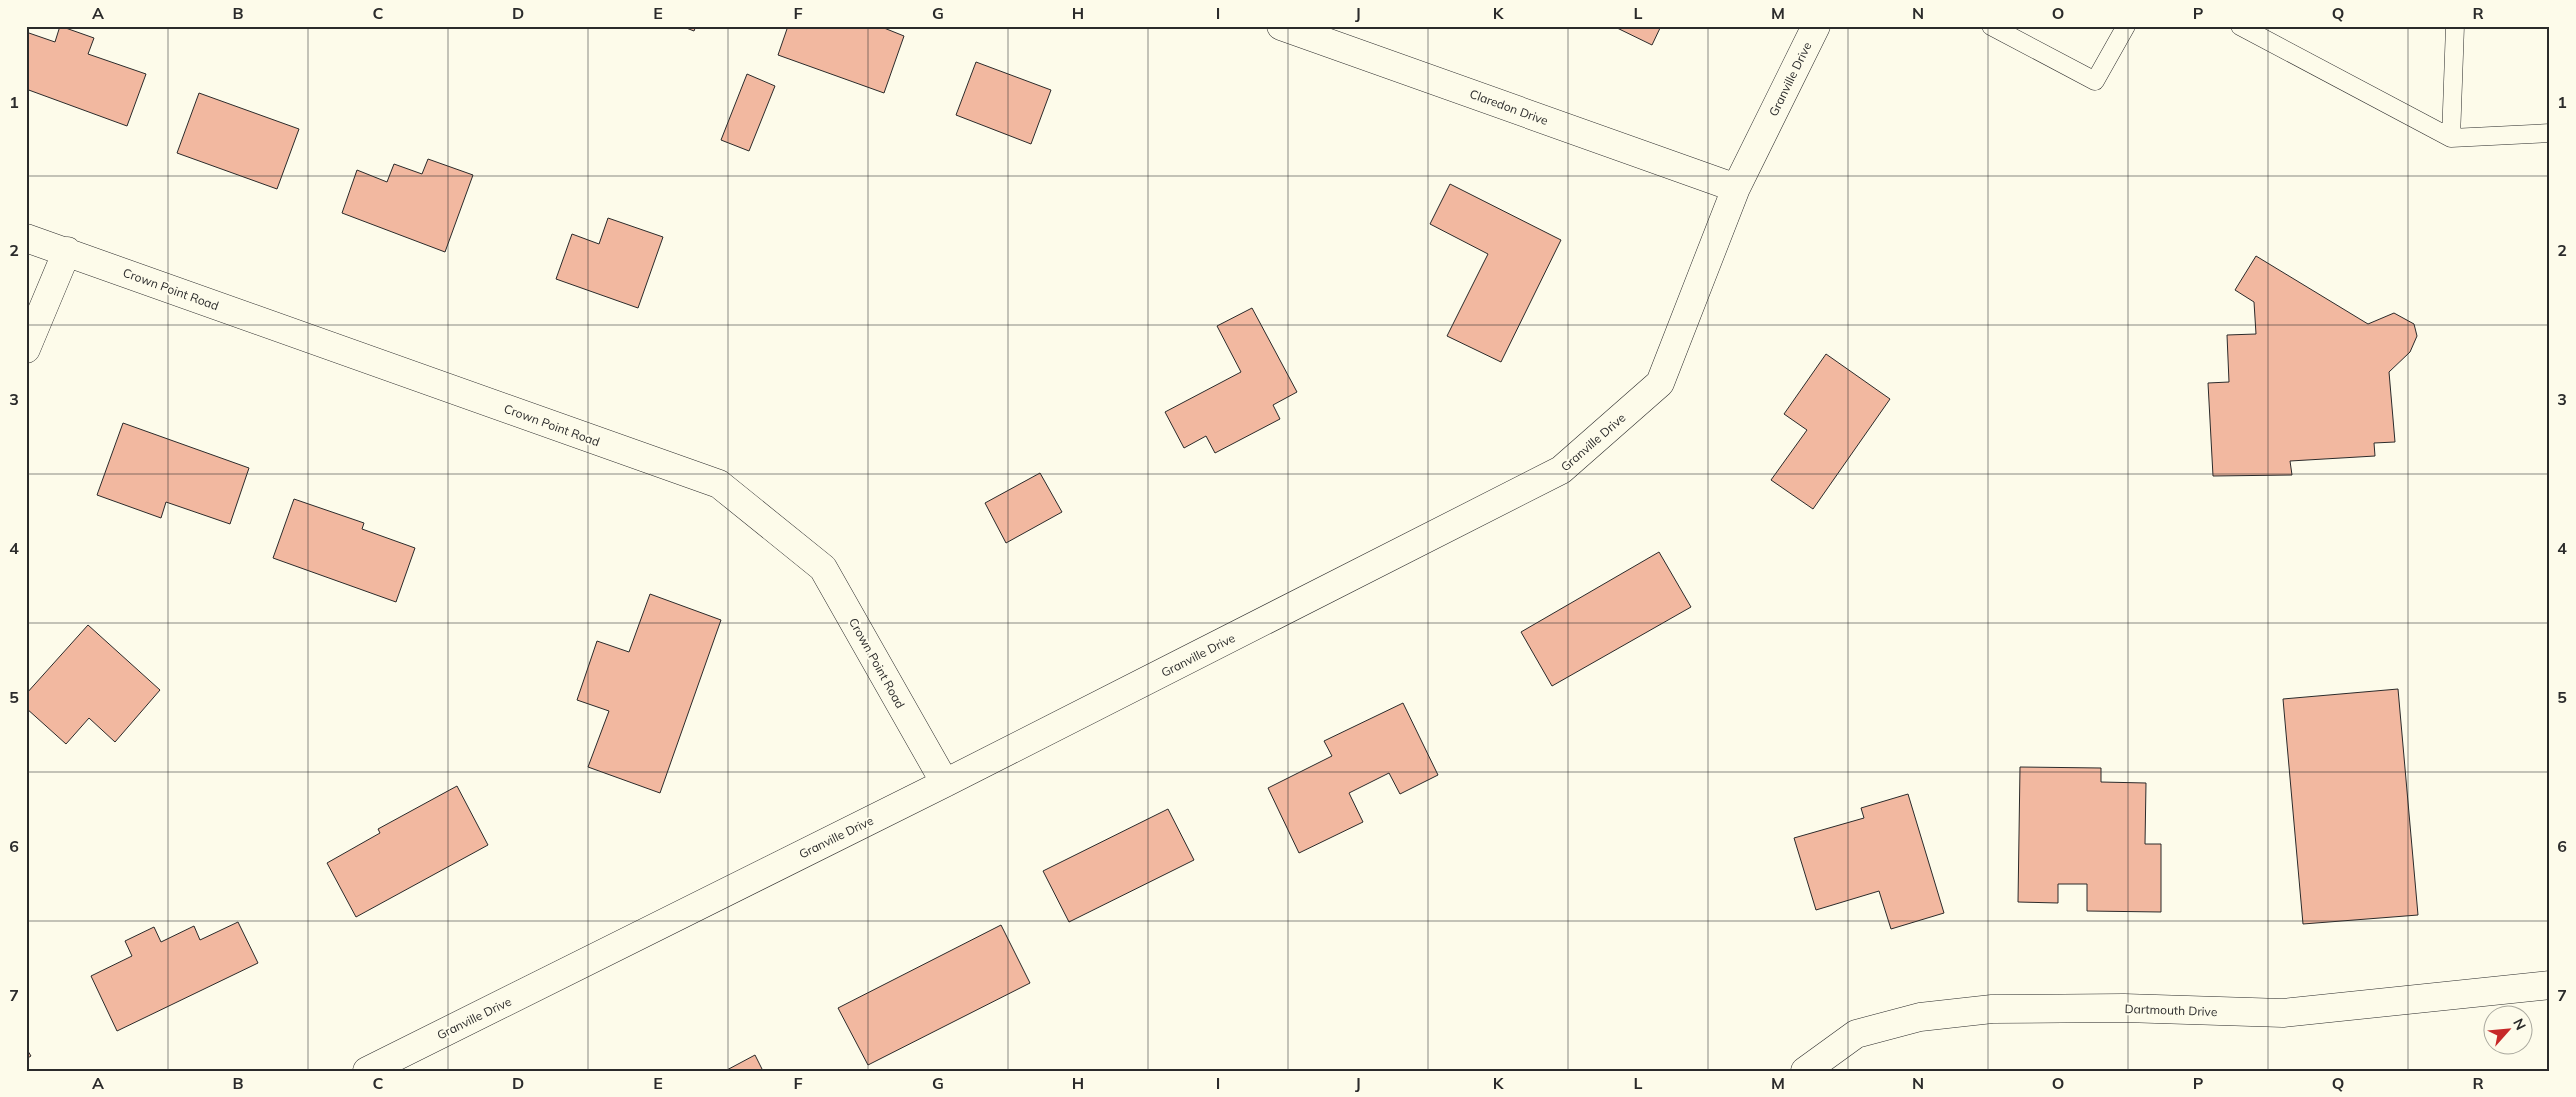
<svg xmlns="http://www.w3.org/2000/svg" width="2576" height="1097" font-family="Mulish,sans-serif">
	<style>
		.building { fill: #f2b8a0; stroke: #2b2b2b }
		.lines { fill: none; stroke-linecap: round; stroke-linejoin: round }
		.lane-casing { stroke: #2b2b2b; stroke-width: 19 }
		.street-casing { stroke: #2b2b2b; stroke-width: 29 }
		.lane { stroke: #fdfbea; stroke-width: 18 }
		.street { stroke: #fdfbea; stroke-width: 28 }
		.grid { fill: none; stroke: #2b2b2b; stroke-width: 1; stroke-opacity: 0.55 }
		.labels { text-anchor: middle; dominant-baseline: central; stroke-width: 4; stroke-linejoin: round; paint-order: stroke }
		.street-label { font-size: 12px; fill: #2b2b2b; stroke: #fdfbea }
		.neatline { fill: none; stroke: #2b2b2b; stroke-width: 2 }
		.grid-label { font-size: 16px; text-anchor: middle; font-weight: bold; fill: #2b2b2b }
	</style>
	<rect width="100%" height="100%" fill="#fdfbea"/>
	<path class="building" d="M 60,26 L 94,38 L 88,54 L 146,74 L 127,126 L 26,89 L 26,32 L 55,42 Z
		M 681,26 L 696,26 L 694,31 Z
		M 788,26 L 879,26 L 904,36 L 884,93 L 778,55 Z
		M 1613,26 L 1661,26 L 1652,45 Z
		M 976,62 L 1051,90 L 1031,144 L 956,115 Z
		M 747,74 L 775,86 L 749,151 L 721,140 Z
		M 199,93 L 299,129 L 277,189 L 177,153 Z
		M 428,159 L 473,175 L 445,252 L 342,213 L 357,170 L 387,182 L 394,164 L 422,174 Z
		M 1450,184 L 1561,240 L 1501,362 L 1447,336 L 1488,254 L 1430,224 Z
		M 608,218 L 663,237 L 638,308 L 556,279 L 572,234 L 599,244 Z
		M 2256,256 L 2368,324 L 2394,313 L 2414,324 L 2417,336 L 2410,352 L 2389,372 L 2395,442 L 2374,443 L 2375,456 L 2290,461 L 2292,475 L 2213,476 L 2208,383 L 2229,382 L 2227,335 L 2256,334 L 2254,302 L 2235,290 Z
		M 1252,308 L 1297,392 L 1273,405 L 1280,419 L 1215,453 L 1206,436 L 1184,448 L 1165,412 L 1241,372 L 1217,326 Z
		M 1826,354 L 1890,399 L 1813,509 L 1771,480 L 1807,430 L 1784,414 Z
		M 123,423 L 249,468 L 230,524 L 166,502 L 161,518 L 97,495 Z
		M 1040,473 L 1062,512 L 1006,543 L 985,503 Z
		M 294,499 L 364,523 L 362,529 L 415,548 L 396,602 L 273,558 Z
		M 1659,552 L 1691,607 L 1552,686 L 1521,632 Z
		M 650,594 L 721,620 L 660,793 L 588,767 L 609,711 L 577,700 L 597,641 L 629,652 Z
		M 88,625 L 160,690 L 115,742 L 89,718 L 66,744 L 26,708 L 26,694 Z
		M 2398,689 L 2418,915 L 2303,924 L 2283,699 Z
		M 1403,703 L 1438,775 L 1400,794 L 1389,773 L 1349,793 L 1363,822 L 1299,853 L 1268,788 L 1332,756 L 1324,741 Z
		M 2020,767 L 2101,768 L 2101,782 L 2146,783 L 2145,844 L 2161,844 L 2161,912 L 2087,911 L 2087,884 L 2058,884 L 2058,903 L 2018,902 Z
		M 457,786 L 488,845 L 356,917 L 327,863 L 380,833 L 378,829 Z
		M 1908,794 L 1944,913 L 1891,929 L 1879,891 L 1816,910 L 1794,838 L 1864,818 L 1861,808 Z
		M 1168,809 L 1194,860 L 1069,922 L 1043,871 Z
		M 238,922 L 258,963 L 117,1031 L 91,976 L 132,956 L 125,941 L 154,927 L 161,942 L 194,926 L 200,940 Z
		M 1001,925 L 1030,983 L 868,1065 L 838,1008 Z
		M 26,1048 L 31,1056 L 26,1059 Z
		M 755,1055 L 763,1071 L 725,1071 Z"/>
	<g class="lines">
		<defs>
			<path id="lane" d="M 1991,26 L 2095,81 L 2126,26
				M 2240,26 L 2451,138 L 2550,133
				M 2451,138 L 2455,26"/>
			<path id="street" d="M 1281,26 L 1736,188
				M 26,238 L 719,484 L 823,568 L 945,783
				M 26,349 L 67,251
				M 367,1071 L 945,783 L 1561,470 L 1660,383 L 1736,188 L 1816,26
				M 1805,1071 L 1856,1034 L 1920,1017 L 1992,1009 L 2124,1008 L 2283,1013 L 2550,985"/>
		</defs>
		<use href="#lane" class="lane-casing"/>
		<use href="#street" class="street-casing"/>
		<use href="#lane" class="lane"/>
		<use href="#street" class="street"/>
	</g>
	<path class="grid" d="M 168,26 L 168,1071M 308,26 L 308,1071M 448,26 L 448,1071M 588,26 L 588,1071M 728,26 L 728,1071M 868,26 L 868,1071M 1008,26 L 1008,1071M 1148,26 L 1148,1071M 1288,26 L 1288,1071M 1428,26 L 1428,1071M 1568,26 L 1568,1071M 1708,26 L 1708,1071M 1848,26 L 1848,1071M 1988,26 L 1988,1071M 2128,26 L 2128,1071M 2268,26 L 2268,1071M 2408,26 L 2408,1071M 26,176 L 2550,176M 26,325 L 2550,325M 26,474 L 2550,474M 26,623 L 2550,623M 26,772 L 2550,772M 26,921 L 2550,921"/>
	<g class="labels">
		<g class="street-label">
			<text transform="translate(1790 79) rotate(-64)">Granville Drive</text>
			<text transform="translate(1509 107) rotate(20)">Claredon Drive</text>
			<text transform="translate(171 289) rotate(20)">Crown Point Road</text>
			<text transform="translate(552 425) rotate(20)">Crown Point Road</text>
			<text transform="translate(1593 442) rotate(-41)">Granville Drive</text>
			<text transform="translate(1198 655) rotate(-27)">Granville Drive</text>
			<text transform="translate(877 663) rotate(61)">Crown Point Road</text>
			<text transform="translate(836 837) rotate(-26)">Granville Drive</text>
			<text transform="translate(2171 1010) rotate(2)">Dartmouth Drive</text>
			<text transform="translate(474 1018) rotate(-26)">Granville Drive</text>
		</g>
	</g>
	<rect width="2576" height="1097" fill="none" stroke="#fdfbea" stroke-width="55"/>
	<g transform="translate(2508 1030) rotate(63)"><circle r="24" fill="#fdfbea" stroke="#a9a89e"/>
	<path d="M0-4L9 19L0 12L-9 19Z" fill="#c62828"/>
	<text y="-8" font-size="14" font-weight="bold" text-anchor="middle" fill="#2b2b2b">N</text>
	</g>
	<rect x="28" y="28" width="2520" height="1042" class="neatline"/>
	<g class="grid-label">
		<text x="98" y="19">A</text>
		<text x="238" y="19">B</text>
		<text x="378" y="19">C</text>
		<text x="518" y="19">D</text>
		<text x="658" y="19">E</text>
		<text x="798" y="19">F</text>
		<text x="938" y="19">G</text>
		<text x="1078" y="19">H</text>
		<text x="1218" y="19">I</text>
		<text x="1358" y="19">J</text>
		<text x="1498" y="19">K</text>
		<text x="1638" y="19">L</text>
		<text x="1778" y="19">M</text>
		<text x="1918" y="19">N</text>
		<text x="2058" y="19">O</text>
		<text x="2198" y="19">P</text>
		<text x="2338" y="19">Q</text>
		<text x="2478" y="19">R</text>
		<text x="14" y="108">1</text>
		<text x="2562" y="108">1</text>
		<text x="14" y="256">2</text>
		<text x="2562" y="256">2</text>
		<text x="14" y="405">3</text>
		<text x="2562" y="405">3</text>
		<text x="14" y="554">4</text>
		<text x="2562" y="554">4</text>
		<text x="14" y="703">5</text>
		<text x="2562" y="703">5</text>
		<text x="14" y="852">6</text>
		<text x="2562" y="852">6</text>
		<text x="14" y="1001">7</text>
		<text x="2562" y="1001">7</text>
		<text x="98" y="1089">A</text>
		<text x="238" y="1089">B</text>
		<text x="378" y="1089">C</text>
		<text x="518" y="1089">D</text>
		<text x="658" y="1089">E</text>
		<text x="798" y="1089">F</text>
		<text x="938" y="1089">G</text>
		<text x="1078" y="1089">H</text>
		<text x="1218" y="1089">I</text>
		<text x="1358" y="1089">J</text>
		<text x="1498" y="1089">K</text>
		<text x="1638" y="1089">L</text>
		<text x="1778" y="1089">M</text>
		<text x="1918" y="1089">N</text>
		<text x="2058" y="1089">O</text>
		<text x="2198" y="1089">P</text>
		<text x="2338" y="1089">Q</text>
		<text x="2478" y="1089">R</text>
	</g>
</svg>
